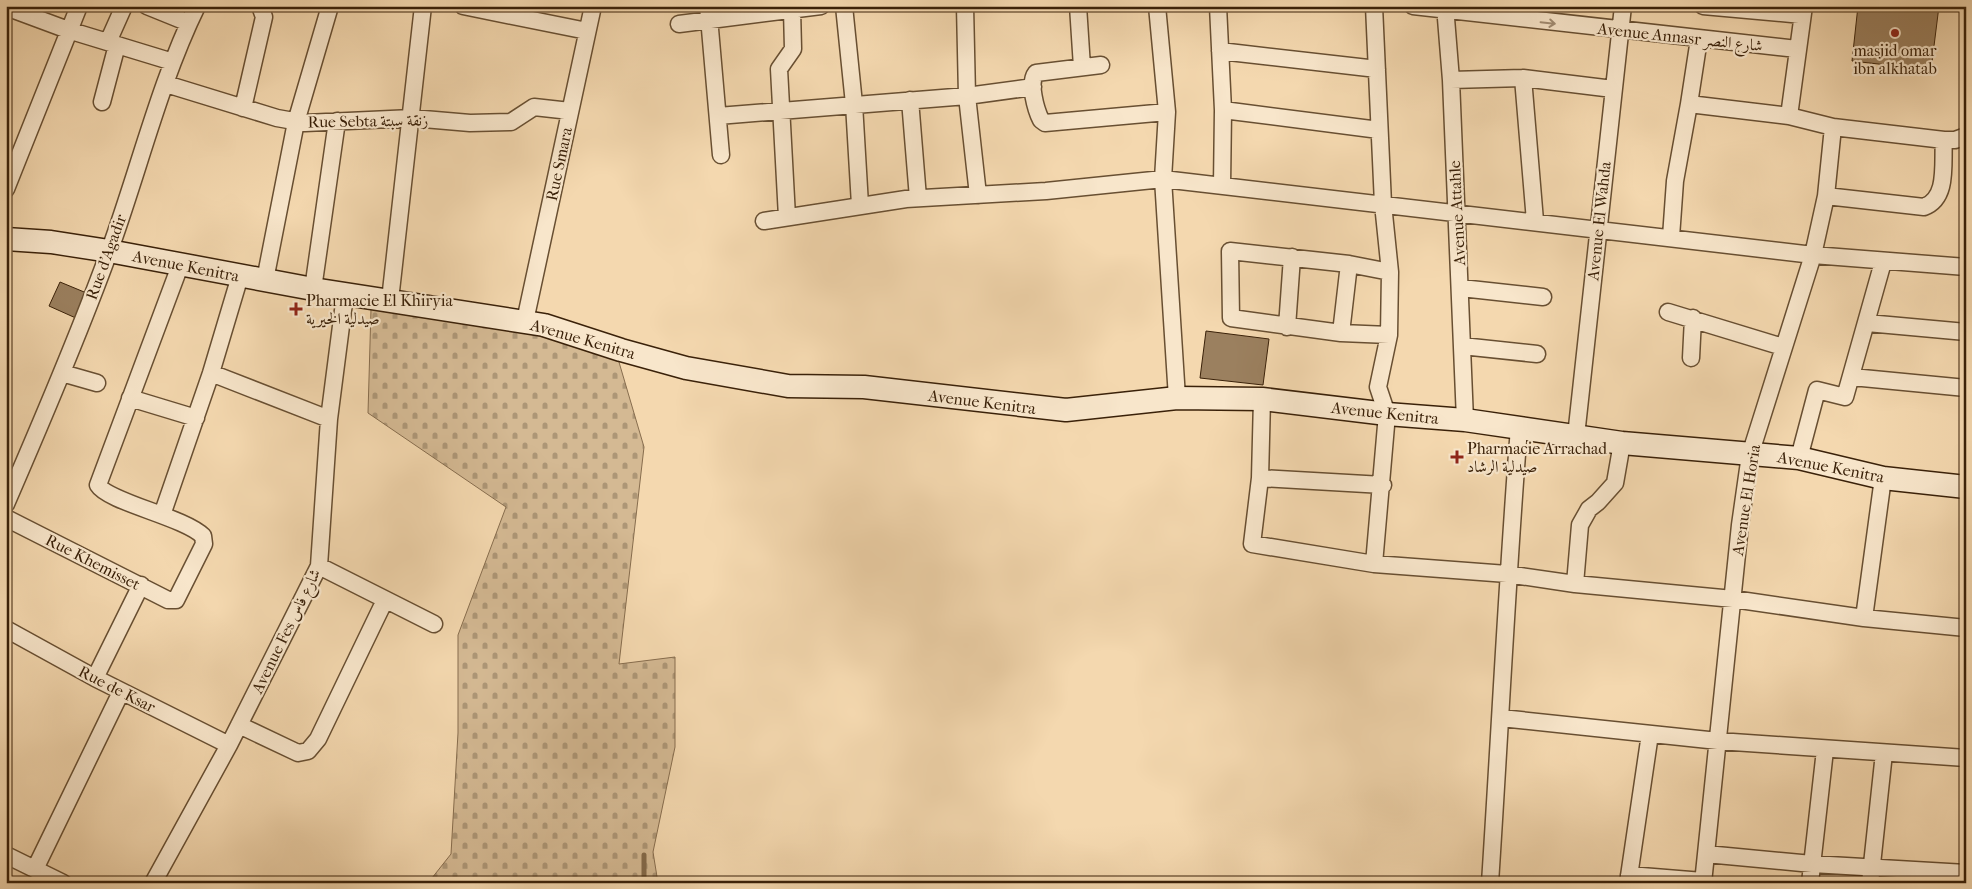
<svg xmlns="http://www.w3.org/2000/svg" width="1972" height="889" font-family="'IM FELL French Canon',Amiri,serif">
	<style>
		.cemetery { fill: url(#cemetery-stones); stroke: #876d4e }
		.lines { fill: none; stroke-linecap: round; stroke-linejoin: round }
		.stream { stroke: #846a4b; stroke-width: 5 }
		.building { fill: #9b805f; stroke: #3a2109 }
		.street-casing { stroke: #684f32; stroke-width: 19 }
		.secondary-casing { stroke: #3a2109; stroke-width: 25 }
		.street { stroke: #f8e6cb; stroke-width: 16 }
		.secondary { stroke: #f8e6cb; stroke-width: 22 }
		.oneway { stroke: #a28d74 }
		.poi-dot { fill: #8f2418; stroke: #f8e6cb; stroke-width: 2 }
		.labels { text-anchor: middle; dominant-baseline: central; stroke-width: 4.5; stroke-linejoin: round; paint-order: stroke }
		.street-label { font-size: 16px; fill: #3a2109; stroke: #f8e6cb }
		.poi-label { font-size: 16px; fill: #3a2109; stroke: #f8e6cb; text-anchor: start }
	</style>
	<defs>
		<pattern id="cemetery-stones" width="16" height="16" patternUnits="userSpaceOnUse" patternTransform="scale(1.25)"><rect width="16" height="16" fill="#d4b993"/><path d="M2 7V4a2 2 0 0 1 4 0v3zM10 15v-3a2 2 0 0 1 4 0v3z" fill="#ad9676"/></pattern>
	</defs>
	<rect width="100%" height="100%" fill="#f4d8af"/>
	<filter id="stains"><feTurbulence type="fractalNoise" baseFrequency=".004" numOctaves="4"/><feColorMatrix values="0 0 0 0 .2 0 0 0 0 .09 0 0 0 0 .02 0 0 0 .5 -.17"/></filter>
	<radialGradient id="worn" r=".72"><stop offset=".6" stop-color="#630" stop-opacity="0"/><stop offset="1" stop-color="#630" stop-opacity=".3"/></radialGradient>
	<path class="cemetery" d="M 371,309 L 611,335 L 644,447 L 619,664 L 675,657 L 675,747 L 653,852 L 658,883 L 428,883 L 451,854 L 458,733 L 458,635 L 506,507 L 368,413 Z"/>
	<g class="lines">
		<path class="stream" d="M 644,855 L 644,883"/>
	</g>
	<path class="building" d="M 1858,6 L 1939,6 L 1931,70 L 1852,61 Z
		M 60,282 L 89,294 L 78,319 L 49,306 Z
		M 1206,331 L 1269,339 L 1263,385 L 1200,378 Z"/>
	<g class="lines">
		<defs>
			<path id="street" d="M 147,6 L 189,23
				M 463,6 L 587,31
				M 708,6 L 721,155
				M 844,6 L 854,104 L 860,205
				M 965,6 L 967,96 L 978,195
				M 1078,6 L 1082,67
				M 1157,6 L 1167,112 L 1163,179 L 1177,398
				M 1218,6 L 1223,110 L 1222,186
				M 1374,6 L 1383,204 L 1390,272 L 1389,335 L 1378,387 L 1387,414 L 1374,564
				M 1413,6 L 1797,49
				M 1445,6 L 1451,80 L 1465,420
				M 1703,6 L 1802,15
				M 1804,6 L 1789,116 L 1833,127 L 1944,140 L 1955,140 L 1966,136
				M 6,7 L 68,30 L 173,62
				M 679,24 L 821,6
				M 1699,39 L 1689,104 L 1789,116
				M 108,42 L 124,6
				M 1220,51 L 1377,69
				M 1101,65 L 1036,73 C 1028,83 1036,110 1041,120 L 1045,123 L 1167,112
				M 1523,78 L 1535,221
				M 1451,80 L 1523,78 L 1613,89
				M 166,84 L 277,118 L 305,123 L 412,118 L 470,123 L 511,122 L 534,107 L 570,111
				M 910,100 L 918,198
				M 102,102 L 117,45
				M 243,108 L 264,17 L 260,6
				M 1223,110 L 1379,130
				M 718,116 L 967,96 L 1033,87
				M 6,189 L 79,6
				M 1826,196 L 1924,207 C 1949,198 1942,162 1944,140
				M 787,217 L 779,69 L 793,49 L 792,9
				M 764,221 L 906,199 L 1046,191 L 1163,179 L 1813,255 L 1966,267
				M 1671,237 L 1675,181 L 1689,104
				M 265,280 L 296,122 L 330,6
				M 1461,288 L 1543,297
				M 313,289 L 337,121
				M 390,300 L 423,6
				M 1668,312 L 1783,347
				M 525,321 L 593,6
				M 1867,323 L 1966,332
				M 1287,327 L 1292,257
				M 1341,333 L 1349,264
				M 1389,335 L 1341,333 L 1231,318 L 1230,251 L 1349,264 L 1390,272
				M 1462,346 L 1537,354
				M 1691,358 L 1693,318
				M 62,373 L 97,383
				M 211,373 L 329,419
				M 1852,377 L 1966,388
				M 130,398 L 196,418
				M 1262,399 L 1260,478 L 1252,544 L 1374,564 L 1507,574 L 1575,584 L 1733,599 L 1864,618 L 1966,628
				M 1576,436 L 1623,6
				M 1799,458 L 1817,390 L 1845,397 L 1883,262
				M 1260,478 L 1383,485
				M 6,504 C 42,421 78,337 109,252 C 139,170 159,84 197,6
				M 162,515 L 211,373 L 240,276
				M 6,518 L 168,600 L 176,600 L 204,544 L 203,536 C 184,517 108,502 98,485 L 181,263
				M 319,566 L 434,624
				M 1575,584 L 1580,525 L 1589,509 L 1598,502 L 1615,483 L 1622,443
				M 1864,618 L 1883,478
				M 6,629 L 95,678 L 229,745
				M 95,678 L 141,585
				M 1501,718 L 1718,741 L 1966,758
				M 239,725 L 298,753 L 308,751 L 318,739 L 385,600
				M 1706,854 L 1812,864 L 1966,873
				M 6,855 L 63,883
				M 35,869 L 121,692
				M 1629,875 L 1703,881
				M 153,883 L 229,745 L 319,566 L 329,419 L 345,295
				M 1490,883 C 1500,731 1507,580 1519,428
				M 1628,883 L 1650,734
				M 1703,883 L 1740,525 L 1750,455 L 1813,255 L 1826,196 L 1833,127
				M 1810,883 L 1825,750
				M 1870,883 L 1884,753"/>
			<path id="secondary" d="M 6,239 L 51,242 L 109,251 L 313,289 L 544,325 L 621,350 L 686,368 L 788,386 L 864,387 L 1066,410 L 1177,398 L 1262,399 L 1387,414 L 1465,420 L 1622,443 L 1799,458 L 1883,478 L 1966,487"/>
		</defs>
		<use href="#street" class="street-casing"/>
		<use href="#secondary" class="secondary-casing"/>
		<use href="#street" class="street"/>
		<use href="#secondary" class="secondary"/>
	</g>
	<defs><path id="oneway-shaft" d="M-6 0H5M1.5-3L5.5 0L1.5 3" fill="none" stroke-width="1.6" stroke-linecap="round" stroke-linejoin="round" transform="scale(1.25)"/></defs>
	<use class="oneway" href="#oneway-shaft" transform="translate(1548 23) rotate(6)"/>
	<g class="poi-dot">
		<circle cx="1895" cy="33" r="5"/>
		<path d="M293.5 301.5h5v5h5v5h-5v5h-5v-5h-5v-5h5z"/>
		<path d="M1454.5 449.5h5v5h5v5h-5v5h-5v-5h-5v-5h5z"/>
	</g>
	<g class="labels">
		<g class="street-label">
			<text transform="translate(1680 37) rotate(6)">Avenue Annasr شارع النصر</text>
			<text transform="translate(368 121) rotate(-1)">Rue Sebta زنقة سبتة</text>
			<text transform="translate(559 164) rotate(-78)">Rue Smara</text>
			<text transform="translate(1457 213) rotate(-93)">Avenue Attahle</text>
			<text transform="translate(1599 221) rotate(-84)">Avenue El Wahda</text>
			<text transform="translate(106 257) rotate(-70)">Rue d'Agadir</text>
			<text transform="translate(186 266) rotate(11)">Avenue Kenitra</text>
			<text transform="translate(583 339) rotate(16)">Avenue Kenitra</text>
			<text transform="translate(982 402) rotate(7)">Avenue Kenitra</text>
			<text transform="translate(1385 413) rotate(6)">Avenue Kenitra</text>
			<text transform="translate(1831 467) rotate(11)">Avenue Kenitra</text>
			<text transform="translate(1746 500) rotate(-81)">Avenue El Horia</text>
			<text transform="translate(93 562) rotate(27)">Rue Khemisset</text>
			<text transform="translate(286 631) rotate(-64)">Avenue Fes شارع فاس</text>
			<text transform="translate(117 689) rotate(27)">Rue de Ksar</text>
		</g>
		<g class="poi-label">
			<text x="1895" y="50" text-anchor="middle">masjid omar<tspan x="1895" dy="18">ibn alkhatab</tspan></text>
			<text x="306" y="300">Pharmacie El Khiryia<tspan x="306" dy="18">صيدلية الخيرية</tspan></text>
			<text x="1467" y="448">Pharmacie Arrachad<tspan x="1467" dy="18">صيدلية الرشاد</tspan></text>
		</g>
	</g>
	<rect width="1972" height="889" fill="none" stroke="#f4d8af" stroke-width="25"/>
	<rect x="8" y="8" width="1957" height="874" fill="none" stroke="#3a2109" stroke-width="2.5"/>
	<rect x="12" y="12" width="1947" height="864" fill="none" stroke="#3a2109"/>
	<rect width="100%" height="100%" filter="url(#stains)"/>
	<rect width="100%" height="100%" fill="url(#worn)"/>
</svg>
